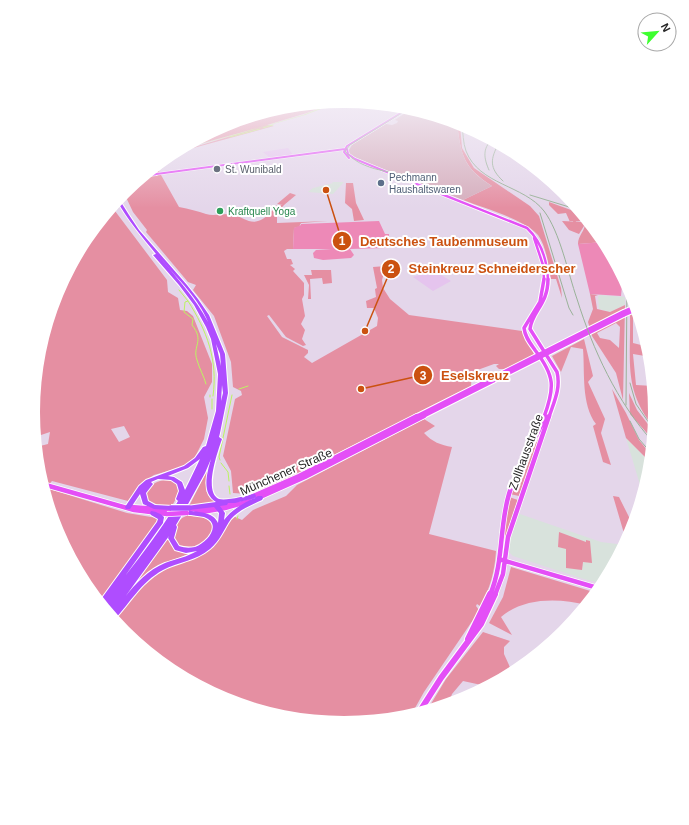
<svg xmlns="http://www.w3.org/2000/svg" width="689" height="825" font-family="Arial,sans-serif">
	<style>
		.industrial { fill: #d8e2dc; fill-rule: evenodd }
		.education { fill: #e5c4ee }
		.green { fill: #e58fa2; fill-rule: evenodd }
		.cemetery { fill: #d5adbc }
		.pitch { fill: #ed89b7 }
		.water { fill: #bcf462 }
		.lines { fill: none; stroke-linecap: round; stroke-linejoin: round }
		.stream { stroke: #bcf462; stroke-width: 1 }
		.major-far4-casing { stroke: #fff; stroke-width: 3 }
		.major-far3-casing { stroke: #fff; stroke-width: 4 }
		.major-far2-casing { stroke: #fff; stroke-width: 5.5 }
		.major-far1-casing { stroke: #fff; stroke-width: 6 }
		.major-casing { stroke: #fff; stroke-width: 8 }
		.highway-casing { stroke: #fff; stroke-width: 2 }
		.major-far4 { stroke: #e44ff7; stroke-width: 2 }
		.major-far3 { stroke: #e44ff7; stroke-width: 2.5 }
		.major-far2 { stroke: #e44ff7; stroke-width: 3.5 }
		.major-far1 { stroke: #e44ff7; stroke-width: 4.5 }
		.major { stroke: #e44ff7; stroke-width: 6 }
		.highway { fill: #af4dff; fill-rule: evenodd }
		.tram { stroke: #9ab299; stroke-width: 1 }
		.rail { stroke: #9ab299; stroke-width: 1 }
		.major-bridge-far1-casing { stroke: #fff; stroke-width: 5.5; stroke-linecap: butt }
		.major-bridge-casing { stroke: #fff; stroke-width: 6; stroke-linecap: butt }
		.highway-bridge-casing { stroke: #fff; stroke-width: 8; stroke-linecap: butt }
		.major-bridge-far1 { stroke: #e44ff7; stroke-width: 3.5 }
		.major-bridge { stroke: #e44ff7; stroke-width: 4.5 }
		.highway-bridge { stroke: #af4dff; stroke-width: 5.5 }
		.worship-dot { fill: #6b7280; stroke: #fff; stroke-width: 1.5 }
		.service-dot { fill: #5c6f8a; stroke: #fff; stroke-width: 1.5 }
		.leisure-dot { fill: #2e9e5b; stroke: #fff; stroke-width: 1.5 }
		.labels { text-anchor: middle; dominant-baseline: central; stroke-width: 4; stroke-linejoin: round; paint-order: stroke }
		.far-worship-label { font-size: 10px; fill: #5b616d; stroke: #fff; text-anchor: start }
		.far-service-label { font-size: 10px; fill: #4e5e75; stroke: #fff; text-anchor: start }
		.far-leisure-label { font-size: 10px; fill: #27864d; stroke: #fff; text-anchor: start }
		.street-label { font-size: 12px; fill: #262626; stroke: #fff }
		.leader { fill: none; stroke: #cb5110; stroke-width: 1.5 }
		.callout-dot { fill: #cb5110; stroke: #fff; stroke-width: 1.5 }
		.mark-label { font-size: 12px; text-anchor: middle; font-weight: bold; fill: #fff }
		.callout-label { font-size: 13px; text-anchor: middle; font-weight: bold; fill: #cb5110; stroke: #fff; stroke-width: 4; stroke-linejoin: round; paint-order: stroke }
	</style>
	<rect width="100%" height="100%" fill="#e4d6ea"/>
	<path class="industrial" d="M 332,182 L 344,182 L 333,194 L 308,192 L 313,188 L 333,183 Z
		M 600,295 L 625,297 L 625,305 L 610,312 L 599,309 L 598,297 Z
		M 626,438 L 651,463 L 644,495 L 643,495 Z
		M 517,513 L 601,542 L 625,545 L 604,584 L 584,579 L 513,556 L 507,550 ZM 559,532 L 586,542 L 587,562 L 583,562 L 582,570 L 577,569 L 566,548 L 558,547 Z"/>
	<path class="education" d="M 288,148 L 293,155 L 269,157 L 263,152 Z
		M 433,270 L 451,281 L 433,291 L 413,277 Z"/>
	<path class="green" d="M 335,102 L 307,113 L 267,125 L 274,126 L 171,154 L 261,127 L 181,149 L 226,125 L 284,107 Z
		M 457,123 L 460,124 L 462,148 L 474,168 L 530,206 L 539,216 L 561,288 L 562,298 L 556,279 L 551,279 C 549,266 546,246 538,235 C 526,220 481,207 463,200 L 492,186 C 463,167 461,155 457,123 Z
		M 156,166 L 179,207 C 189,209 198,211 206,214 C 215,217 226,212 234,215 C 242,217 250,224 258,221 C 266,219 271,211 277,205 L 283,205 L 277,204 L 290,193 L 296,195 L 284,205 L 277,213 L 277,223 L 328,221 L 301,223 L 299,227 L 294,228 L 293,249 L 287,249 L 284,251 L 287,259 L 291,259 L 293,264 L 290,265 L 295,269 L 293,271 L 304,283 L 304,295 L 302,299 L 305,316 L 301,324 L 305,330 L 302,339 L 306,345 L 303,346 L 286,337 L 269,315 L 267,316 L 282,337 L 308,350 L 308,353 L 304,357 L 312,363 L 377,326 L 378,318 L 374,308 L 367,308 L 366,301 L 376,297 L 375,289 L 377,288 L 373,267 L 386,266 L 382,280 L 383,288 L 390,299 L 409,315 L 522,331 L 535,356 L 504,369 L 499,369 L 496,366 L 499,364 L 494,364 L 472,372 L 471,386 L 280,482 L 248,494 L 233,493 L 231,471 L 223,456 L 235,399 L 242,395 L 241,391 L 233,387 L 231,362 L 214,316 L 193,290 L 196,285 L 188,282 L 146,232 L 147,230 L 133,212 L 124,193 Z
		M 346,183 L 353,183 L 356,203 L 364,220 L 354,221 L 352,209 L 345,203 Z
		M 549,202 L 571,210 L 583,221 L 570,222 L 566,213 L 558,214 L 549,205 Z
		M 112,207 L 167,280 L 168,292 L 178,298 L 180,310 L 187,311 L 193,316 L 212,364 L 212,382 L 204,397 L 208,418 L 204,439 L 195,457 L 191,462 L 182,467 L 154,475 L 142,483 L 128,501 L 52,481 L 46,488 L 127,513 L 157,518 L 157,522 L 99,603 C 64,559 42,503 36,447 L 48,444 L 50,432 L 38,436 L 36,442 L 33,412 L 39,352 L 57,293 L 86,239 ZM 124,426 L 130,437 L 119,442 L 111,429 Z
		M 562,221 L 583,222 L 584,226 L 579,234 L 569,230 Z
		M 585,222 C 598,225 606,245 612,256 L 604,254 L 604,242 L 578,244 C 578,235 586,230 585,222 Z
		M 311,270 L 331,270 L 332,283 L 323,284 L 322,278 L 310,279 L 311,299 L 308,299 L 309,285 L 304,275 L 312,275 Z
		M 590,294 L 598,295 L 595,296 L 597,309 L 610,312 L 625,305 L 623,400 L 616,373 L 592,336 L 588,322 L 593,309 ZM 616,323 L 620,327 L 619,348 L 610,340 L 600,338 L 597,333 Z
		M 638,311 L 639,316 L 633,316 L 633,343 L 649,347 L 651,357 L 633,354 L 636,385 L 653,386 L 656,413 L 654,428 C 623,388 631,362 630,315 Z
		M 584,339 L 593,376 L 588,382 L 605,419 L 601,433 L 611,465 L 603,462 L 593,426 L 596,424 C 581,404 585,373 583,349 L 571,347 L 561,372 L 552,356 Z
		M 612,389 L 626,413 L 639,440 L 652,456 L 651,463 L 626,438 Z
		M 629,393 L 637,410 L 654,432 L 653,440 L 630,414 Z
		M 549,408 L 550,409 L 519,496 L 510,494 L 510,488 Z
		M 424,419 L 435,426 L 424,433 C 432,442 441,445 452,447 L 429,534 L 496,551 C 495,570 490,590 480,606 L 477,604 L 476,606 L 479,610 L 475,617 L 424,692 L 410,717 C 398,720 384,720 371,721 C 278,730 173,692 113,619 L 144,581 L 163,569 L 202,554 L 233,516 L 242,520 L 253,510 L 286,496 L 297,485 Z
		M 211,463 L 206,491 L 210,498 L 219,502 L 189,506 Z
		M 168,479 L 177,484 L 180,491 L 172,506 L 158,505 L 148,500 L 146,493 C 152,483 157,481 168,479 Z
		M 613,496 L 619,497 L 634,527 L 628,540 L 623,530 Z
		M 509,497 L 518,500 L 504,541 L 507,501 Z
		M 186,516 C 238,513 203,563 175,543 C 173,534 175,520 186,516 Z
		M 559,532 L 586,542 L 586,540 L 590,541 L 592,563 L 583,562 L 582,570 L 566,568 L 566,549 L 558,547 Z
		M 168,537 C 172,554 186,554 201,549 L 166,563 L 135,585 Z
		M 511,567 L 597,593 L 587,605 C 559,598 524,597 501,617 L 512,635 L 489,623 L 503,597 Z
		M 483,632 L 510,641 L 504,647 L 504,654 L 513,674 L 485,689 L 486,686 L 463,681 L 452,694 L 448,705 L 426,712 L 446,679 Z"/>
	<path class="cemetery" d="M 411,109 L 457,123 C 461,155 463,168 492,186 L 463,200 L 420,183 L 424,178 L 393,173 L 350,155 L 349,150 L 352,145 L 386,124 L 392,125 L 397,123 L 398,121 L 395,120 Z"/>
	<path class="pitch" d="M 379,221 L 385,234 L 389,234 L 389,238 L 393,240 L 392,243 L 389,243 L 389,247 L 386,248 L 350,249 L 354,255 L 351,258 L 323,260 L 314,258 L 313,253 L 316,250 L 332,249 L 293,249 L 294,228 L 301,225 L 301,224 Z
		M 604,242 L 604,254 L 612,256 L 623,275 L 621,296 L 590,294 L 578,244 Z"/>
	<path class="water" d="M 335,102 L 339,102 L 305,115 L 176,151 L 303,115 Z"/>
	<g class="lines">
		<path class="stream" d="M 263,128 L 273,125
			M 230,137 L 260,129
			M 179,290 L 188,301 L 185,302 L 184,312 L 193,319 L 192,325 C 205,341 192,346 197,360 C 199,368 204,376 206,384
			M 188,301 C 207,331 218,360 213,396
			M 239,389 L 248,386
			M 210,395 L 210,397
			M 212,399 L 212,409
			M 220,460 L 219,457 L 232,395
			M 221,463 L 228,472 L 229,481
			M 229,486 L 230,494
			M 237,519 L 238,516"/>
		<defs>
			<path id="major-far4" d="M 347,149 L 348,154 L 355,159 L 394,175
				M 349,158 L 344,152 L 347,146 L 409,108
				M 149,175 L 345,149"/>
			<path id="major-far3" d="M 391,174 L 527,228 C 542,242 547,260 548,280
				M 145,175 L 156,174
				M 534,238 L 543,265 L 544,280"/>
			<path id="major-far2" d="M 544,279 L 540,302 L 524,328 C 525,337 530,343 535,350 C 555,376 555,387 544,417
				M 548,279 C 548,305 532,311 530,329 L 557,372 C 561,388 554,402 549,417
				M 633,311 L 637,309
				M 415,417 L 623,312
				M 422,417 L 624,315"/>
			<path id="major-far1" d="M 42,484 L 134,510 L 167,514
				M 251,497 L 299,476 L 417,416
				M 258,498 L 305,477 L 424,416
				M 131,507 L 170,510
				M 188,510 L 237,502
				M 196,513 L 225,508 L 250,501
				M 502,560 L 601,589
				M 490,595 C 504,562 499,527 509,494 C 517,467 535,443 545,416
				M 495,595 L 503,574 L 508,537 L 549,416"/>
			<path id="major" d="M 468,639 L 490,594
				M 418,714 L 441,678 L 481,624 L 495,594"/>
			<path id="highway" d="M 119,199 L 129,215 L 139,230 L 187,285 L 198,299 L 209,315 L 225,354 L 228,393 L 220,433 L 219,437 L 222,439 C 218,451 203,492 219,499 C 226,501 246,496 253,494 L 255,494 L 256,496 L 255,498 L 235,503 L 228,503 L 227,505 L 220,506 L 225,513 L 224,520 C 233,508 245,503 258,496 L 262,496 L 263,498 L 262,500 C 251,505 239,510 231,519 C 224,529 220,541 210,549 C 196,561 178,562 163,570 C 141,582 130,603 114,620 L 99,602 L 157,522 L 158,519 L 151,515 L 150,513 L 151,511 C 154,511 162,514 164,517 C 164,518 163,522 163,523 L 125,576 C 144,552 163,527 178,501 L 176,499 L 179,491 L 177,484 L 171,480 L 158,479 L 151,482 L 153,484 L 146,493 L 148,501 L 155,505 L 173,506 L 174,508 L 173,510 L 171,510 L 154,509 L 143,504 L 140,494 L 130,509 L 126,509 L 125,507 L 139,486 L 146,480 L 184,466 L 195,458 L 203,447 L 206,446 L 216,411 L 218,374 L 211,339 L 206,327 L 194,305 L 179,285 L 153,255 L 156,254 C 142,237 128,220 117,201 ZM 161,259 C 177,278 199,299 208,322 C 196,299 178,279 161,259 ZM 216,344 L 220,354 L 221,366 ZM 222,385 L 223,393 L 221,401 ZM 200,459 L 189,482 L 185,490 L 182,482 L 174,477 L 168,476 L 188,468 ZM 211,459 C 207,473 201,493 216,502 L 187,506 L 205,473 ZM 214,507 L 219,513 L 218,523 C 214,513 201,512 191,511 L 189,511 L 188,513 L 189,515 L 191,515 C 195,516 200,516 204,517 C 223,524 207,543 195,547 C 189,548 185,548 179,546 L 174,538 L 177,527 L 176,525 L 186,508 L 187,510 L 189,510 ZM 169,536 L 168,538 L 175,550 L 186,553 L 197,551 C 187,557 176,559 165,563 C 148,570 136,583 125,597 L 159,550 Z"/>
		</defs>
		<use href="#major-far4" class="major-far4-casing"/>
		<use href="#major-far3" class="major-far3-casing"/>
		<use href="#major-far2" class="major-far2-casing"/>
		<use href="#major-far1" class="major-far1-casing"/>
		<use href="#major" class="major-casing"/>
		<use href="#highway" class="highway-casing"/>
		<use href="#major-far4" class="major-far4"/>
		<use href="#major-far3" class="major-far3"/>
		<use href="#major-far2" class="major-far2"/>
		<use href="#major-far1" class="major-far1"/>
		<use href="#major" class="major"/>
		<use href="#highway" class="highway"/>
		<path class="tram" d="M 398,174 L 416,181 L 424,180 L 420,177 C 397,173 360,171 345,151 L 350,145 L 410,108"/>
		<path class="rail" d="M 462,124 C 463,132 463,143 466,151 C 479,185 524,185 544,211 C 560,232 568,273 577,299 C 593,350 617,402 653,442
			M 499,143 C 490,159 489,168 503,181
			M 489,170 C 484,159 482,148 492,140
			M 530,195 L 579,210
			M 540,213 L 569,308 L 573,315
			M 630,383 L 636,404 L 654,430
			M 626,405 L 627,283
			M 630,421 L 639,439 L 652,454"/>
		<defs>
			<path id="major-bridge-far1" d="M 623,312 L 632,308
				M 624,315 L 633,311"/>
			<path id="major-bridge" d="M 167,514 L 187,513"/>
			<path id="highway-bridge" d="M 171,508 L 189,508"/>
		</defs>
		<use href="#major-bridge-far1" class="major-bridge-far1-casing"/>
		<use href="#major-bridge" class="major-bridge-casing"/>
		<use href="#highway-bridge" class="highway-bridge-casing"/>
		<use href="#major-bridge-far1" class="major-bridge-far1"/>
		<use href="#major-bridge" class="major-bridge"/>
		<use href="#highway-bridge" class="highway-bridge"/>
	</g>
	<linearGradient id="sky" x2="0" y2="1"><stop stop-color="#96ceb2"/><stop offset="0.44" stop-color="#f3edf6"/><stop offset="1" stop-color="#f3edf6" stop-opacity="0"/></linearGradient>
	<rect width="689" height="208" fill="url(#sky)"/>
	<circle class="worship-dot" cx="217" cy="169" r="4"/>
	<circle class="service-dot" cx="381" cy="183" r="4"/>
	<circle class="leisure-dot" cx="220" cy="211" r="4"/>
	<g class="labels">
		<g class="far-worship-label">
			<text x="225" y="169">St. Wunibald</text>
		</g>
		<g class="far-service-label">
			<text x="389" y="177">Pechmann<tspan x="389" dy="12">Haushaltswaren</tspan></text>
		</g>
		<g class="far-leisure-label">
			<text x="228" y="211">Kraftquell Yoga</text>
		</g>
		<g class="street-label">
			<text transform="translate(526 452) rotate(-70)">Zollhausstraße</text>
			<text transform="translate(286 472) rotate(-24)">Münchener Straße</text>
		</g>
	</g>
	<path d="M0 0H689V825H0ZM40 412a304 304 0 1 1 608 0a304 304 0 1 1-608 0Z" fill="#fff" fill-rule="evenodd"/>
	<path class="leader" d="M326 190L342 241M365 331L391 269M361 389L423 375"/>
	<g class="callout-dot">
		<circle cx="326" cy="190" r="4"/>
		<circle cx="365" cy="331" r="4"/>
		<circle cx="361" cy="389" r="4"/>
		<circle cx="342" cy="241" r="10"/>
		<circle cx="391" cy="269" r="10"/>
		<circle cx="423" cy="375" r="10"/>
	</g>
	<g class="mark-label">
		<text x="342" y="245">1</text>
		<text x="391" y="273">2</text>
		<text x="423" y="380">3</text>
	</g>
	<g class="callout-label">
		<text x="444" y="246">Deutsches Taubenmuseum</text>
		<text x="492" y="273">Steinkreuz Schneiderscher</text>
		<text x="475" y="380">Eselskreuz</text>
	</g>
	<g transform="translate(657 32) rotate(63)"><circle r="19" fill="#ffffff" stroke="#a8a8a8"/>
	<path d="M0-3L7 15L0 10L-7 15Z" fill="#3dff2f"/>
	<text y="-6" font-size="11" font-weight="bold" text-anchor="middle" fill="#262626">N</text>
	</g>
</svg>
